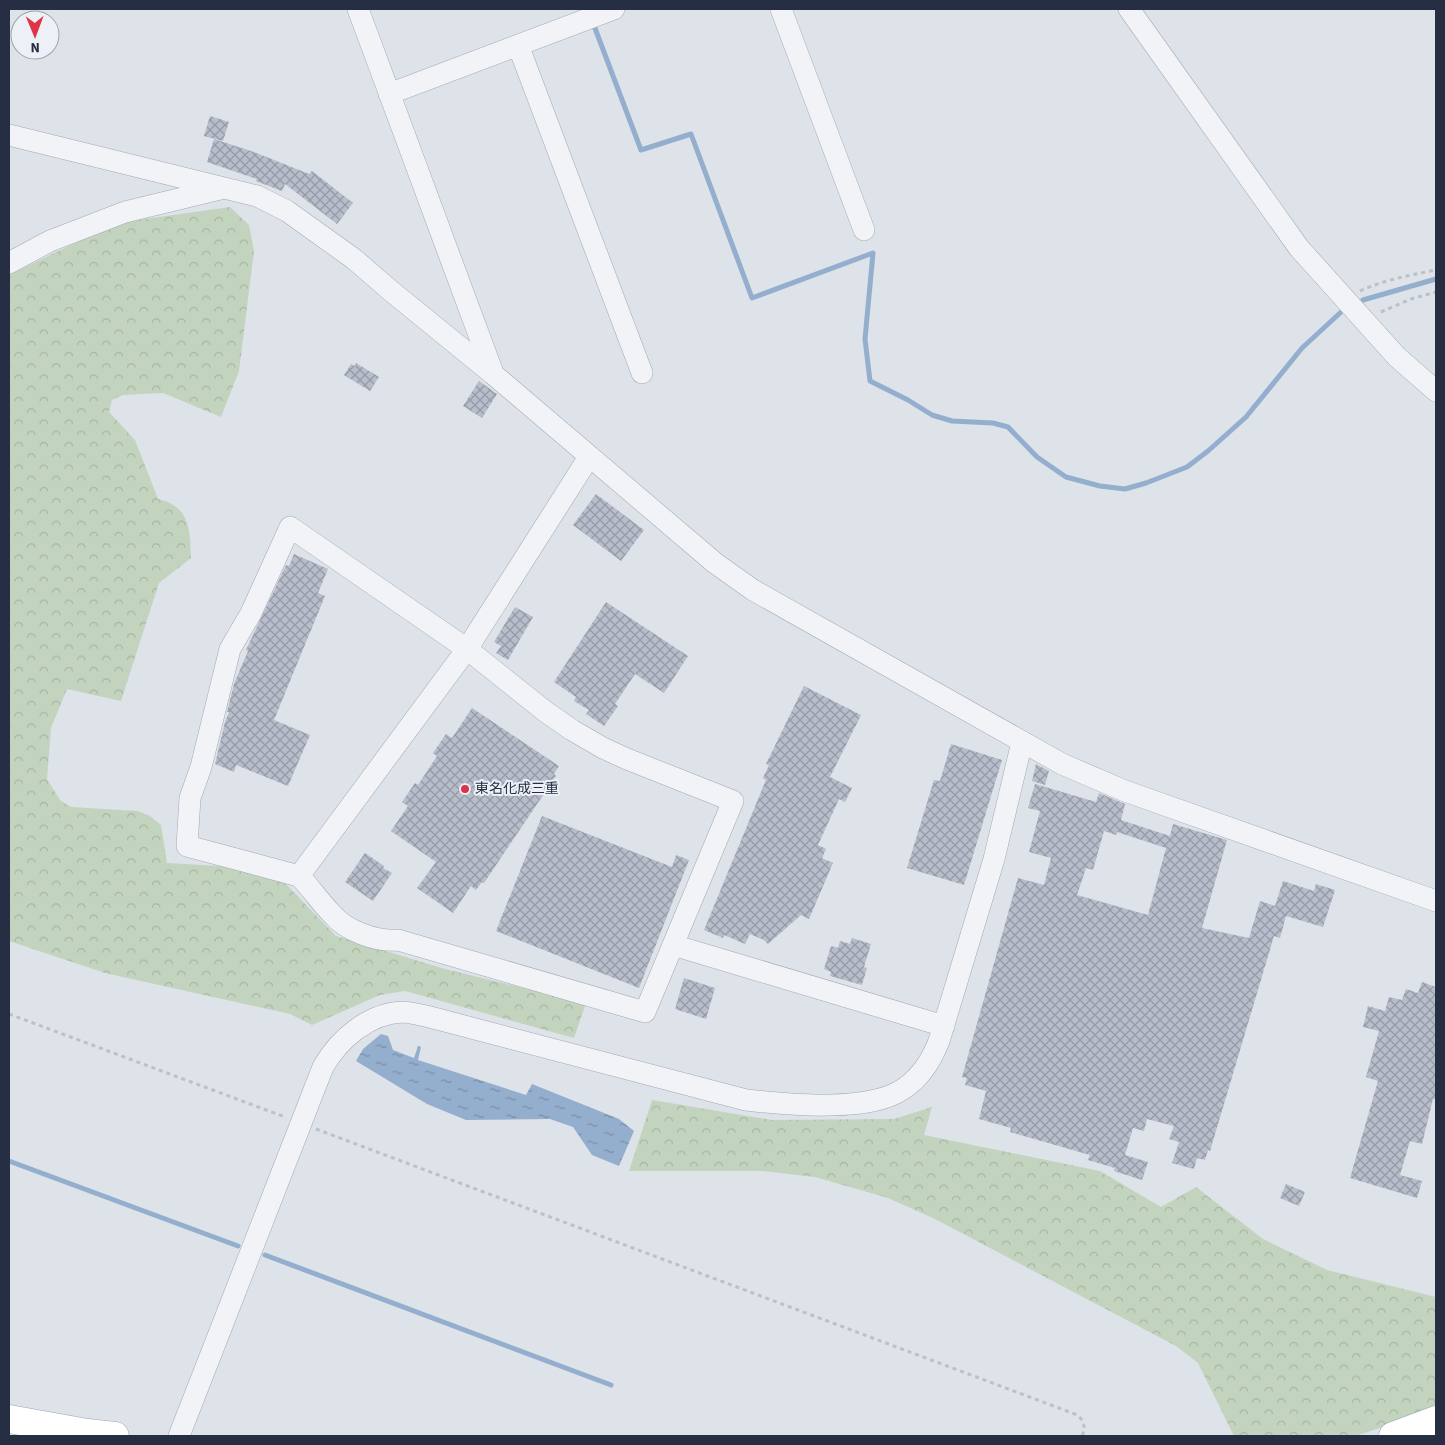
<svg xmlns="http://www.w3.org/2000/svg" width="1445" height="1445" font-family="'Source Sans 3','Noto Sans JP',sans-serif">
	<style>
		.forest { fill: url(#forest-crowns) }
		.water { fill: url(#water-ripples) }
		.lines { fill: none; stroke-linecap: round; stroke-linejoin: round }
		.stream { stroke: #94aece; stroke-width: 5 }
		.building { fill: url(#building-cross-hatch); fill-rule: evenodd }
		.minor-casing { stroke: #a3a8b4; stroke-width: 22 }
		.major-casing { stroke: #9ca5b6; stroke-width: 29 }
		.path { stroke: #bcc0c8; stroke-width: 3; stroke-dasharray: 4 4; stroke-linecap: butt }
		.minor { stroke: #f1f3f7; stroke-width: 21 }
		.major { stroke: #fff; stroke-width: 28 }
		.poi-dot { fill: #dd3446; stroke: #edf1f7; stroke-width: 2 }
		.labels { text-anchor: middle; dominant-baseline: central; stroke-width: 4; stroke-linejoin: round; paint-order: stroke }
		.poi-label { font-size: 14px; fill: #252e42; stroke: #edf1f7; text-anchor: start }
	</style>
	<defs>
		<pattern id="forest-crowns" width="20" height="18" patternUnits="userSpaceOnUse" patternTransform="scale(1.25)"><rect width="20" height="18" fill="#c3d4be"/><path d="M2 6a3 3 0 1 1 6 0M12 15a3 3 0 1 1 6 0" fill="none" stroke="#a7b6a4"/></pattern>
		<pattern id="water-ripples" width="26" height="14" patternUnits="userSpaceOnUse" patternTransform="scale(1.25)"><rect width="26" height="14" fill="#94aece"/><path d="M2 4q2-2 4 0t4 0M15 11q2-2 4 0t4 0" fill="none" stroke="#798ea9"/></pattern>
		<pattern id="building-cross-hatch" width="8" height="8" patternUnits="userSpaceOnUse" patternTransform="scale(1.25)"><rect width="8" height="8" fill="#b7bdca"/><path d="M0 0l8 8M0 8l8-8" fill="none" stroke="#959aa6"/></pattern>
	</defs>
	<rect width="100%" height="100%" fill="#dee2e9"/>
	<path class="forest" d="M 230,207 L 249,225 L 254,251 L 239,371 L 221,417 L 163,393 L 123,395 L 112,400 L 109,412 L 135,440 L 158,499 C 190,506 190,530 191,558 L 159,583 L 121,701 L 67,689 L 51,728 L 47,779 L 60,800 L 71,807 L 138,811 L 150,816 L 161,825 L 167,863 L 220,866 L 281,879 L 336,936 L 445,969 L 586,1003 L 574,1038 L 405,991 L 380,995 L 312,1025 L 290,1014 L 105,973 L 9,941 L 9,275 L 116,223 Z
		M 652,1100 L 772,1120 L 894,1119 L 932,1107 L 924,1135 L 1100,1171 L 1161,1207 L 1196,1187 L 1263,1239 L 1327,1270 L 1436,1297 L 1436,1410 L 1355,1436 L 1234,1436 L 1198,1363 L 1176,1346 L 935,1219 L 888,1198 L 815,1177 L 763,1171 L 629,1171 Z"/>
	<path class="water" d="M 381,1034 L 388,1036 L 393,1050 L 414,1058 L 418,1046 L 421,1047 L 418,1060 L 526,1095 L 532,1084 L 619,1119 L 634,1131 L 619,1166 L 592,1155 L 573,1127 L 550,1119 L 466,1120 L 427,1104 L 356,1061 L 363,1049 Z"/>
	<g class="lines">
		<path class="stream" d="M 593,23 L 641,150 L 691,134 L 752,298 L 873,253 L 865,339 L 870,381 L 908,400 L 932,415 L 952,421 L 993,423 L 1008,427 L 1037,457 L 1066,477 L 1100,486 L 1125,489 L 1146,483 L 1187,467 L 1208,451 L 1246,417 L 1302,348 L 1340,313
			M 1363,300 L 1436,279
			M 9,1161 L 238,1246
			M 265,1255 L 611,1385"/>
	</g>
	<path class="building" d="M 210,116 L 229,122 L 223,141 L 204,136 Z
		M 214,139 L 254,152 L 309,174 L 312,171 L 353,203 L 337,224 L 285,184 L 282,191 L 256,181 L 257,179 L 207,162 Z
		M 356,363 L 379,377 L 370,391 L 344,375 L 351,364 L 355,366 Z
		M 479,381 L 497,394 L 482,418 L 463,406 Z
		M 596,494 L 644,530 L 621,561 L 573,525 Z
		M 294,554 L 328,569 L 318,593 L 325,596 L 274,720 L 310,735 L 288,786 L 236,765 L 234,772 L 215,764 L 225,722 L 229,712 L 227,712 L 234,684 L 248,651 L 246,650 L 286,565 L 289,566 Z
		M 606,602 L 688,656 L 664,693 L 635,674 L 615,704 L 618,706 L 604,726 L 586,714 L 589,710 L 574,701 L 576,697 L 554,682 Z
		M 515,607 L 533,617 L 508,660 L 496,653 L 501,646 L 494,642 Z
		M 804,686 L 861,715 L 830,777 L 852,788 L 845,802 L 839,799 L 818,845 L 826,849 L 822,858 L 833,863 L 809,919 L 801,915 L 768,944 L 764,940 L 750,934 L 745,944 L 724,935 L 723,938 L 704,930 L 766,780 L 763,778 L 769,765 L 766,764 Z
		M 472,708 L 559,766 L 554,774 L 556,776 L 484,883 L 482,882 L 476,890 L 471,886 L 453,913 L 417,888 L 436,862 L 391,831 L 408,806 L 402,802 L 415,783 L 418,785 L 437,756 L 433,753 L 446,734 L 452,738 Z
		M 951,744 L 1002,760 L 964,885 L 907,868 L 934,780 L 940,781 Z
		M 1036,764 L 1049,771 L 1045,785 L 1032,781 Z
		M 1035,784 L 1096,802 L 1099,793 L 1125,804 L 1121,820 L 1170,836 L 1173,824 L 1227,840 L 1202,928 L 1249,938 L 1260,901 L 1275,906 L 1283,881 L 1314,891 L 1316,884 L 1335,890 L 1323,927 L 1286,916 L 1280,938 L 1274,936 L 1210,1151 L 1208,1150 L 1205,1160 L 1197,1158 L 1194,1169 L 1172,1163 L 1179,1142 L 1169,1139 L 1174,1126 L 1147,1119 L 1144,1131 L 1133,1128 L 1125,1155 L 1148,1162 L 1142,1180 L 1114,1171 L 1115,1168 L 1088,1160 L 1090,1155 L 1010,1132 L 1011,1128 L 979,1119 L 986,1091 L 965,1085 L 967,1078 L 962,1077 L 1018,878 L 1044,885 L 1051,858 L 1029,852 L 1040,811 L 1028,808 ZM 1104,831 L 1116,835 L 1117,832 L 1166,848 L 1148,915 L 1077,895 L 1086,868 L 1093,870 Z
		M 542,816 L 672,867 L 676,855 L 689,860 L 639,988 L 496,931 Z
		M 365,853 L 384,866 L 383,868 L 392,873 L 373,901 L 345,882 Z
		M 852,938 L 871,944 L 864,967 L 867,968 L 862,985 L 830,976 L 831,972 L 824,969 L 831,946 L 838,948 L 840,941 L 850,944 Z
		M 684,978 L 715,988 L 706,1019 L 675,1009 Z
		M 1422,982 L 1436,987 L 1436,1100 L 1433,1099 L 1422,1144 L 1410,1141 L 1400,1175 L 1422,1181 L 1417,1198 L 1350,1178 L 1378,1081 L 1366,1077 L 1379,1031 L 1363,1027 L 1368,1006 L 1385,1011 L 1389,997 L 1402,1000 L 1406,989 L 1418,993 Z
		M 1286,1184 L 1305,1192 L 1299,1206 L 1280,1198 Z"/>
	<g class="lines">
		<defs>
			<path id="minor" d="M 358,9 L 493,373
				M 781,9 L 864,230
				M 1129,9 L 1299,248 L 1397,357 L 1436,391
				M 518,45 L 642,373
				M 389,94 L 614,9
				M 9,135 L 257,196 L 287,211 L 354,259 L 391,291 L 493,374 L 715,563 L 753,590 L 1062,764 L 1125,791 L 1436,901
				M 9,263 L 50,241 L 125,212 L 220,189
				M 290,527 L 467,649 L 546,712 L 572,730 L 603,748 L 627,759 L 733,801 L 645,1012 L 398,940 C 377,942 346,931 332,914 C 320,902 311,888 299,876 L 187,846 L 190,798 L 201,767 L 230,649 L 251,613 Z
				M 299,876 L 467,649 L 589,457
				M 673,945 L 944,1026
				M 179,1436 L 323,1067 C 339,1039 369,1013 403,1012 C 410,1012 419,1015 426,1016 L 746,1100 C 774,1103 801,1106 830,1105 C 883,1104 918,1095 939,1041 L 994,859 L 1022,742"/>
			<path id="major" d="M 9,1419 L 87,1433 L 115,1436
				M 1393,1436 L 1436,1420"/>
		</defs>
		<use href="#minor" class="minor-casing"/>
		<use href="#major" class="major-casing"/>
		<path class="path" d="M 1360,291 C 1384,280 1410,275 1436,270
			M 1381,312 L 1411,299 L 1436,292
			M 9,1014 L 285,1117
			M 316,1129 L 1075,1414 C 1084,1419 1086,1427 1082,1436"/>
		<use href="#minor" class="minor"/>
		<use href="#major" class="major"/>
	</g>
	<circle class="poi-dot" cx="465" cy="789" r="5"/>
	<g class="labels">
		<g class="poi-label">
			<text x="475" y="789">東名化成三重</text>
		</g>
	</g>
	<rect width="1445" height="1445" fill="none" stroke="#252e42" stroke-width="20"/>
	<g transform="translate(35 35) rotate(179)"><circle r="24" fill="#edf1f7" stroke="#9da3af"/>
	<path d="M0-4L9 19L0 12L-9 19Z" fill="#dd3446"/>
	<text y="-8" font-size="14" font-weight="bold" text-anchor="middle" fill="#252e42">N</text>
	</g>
</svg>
